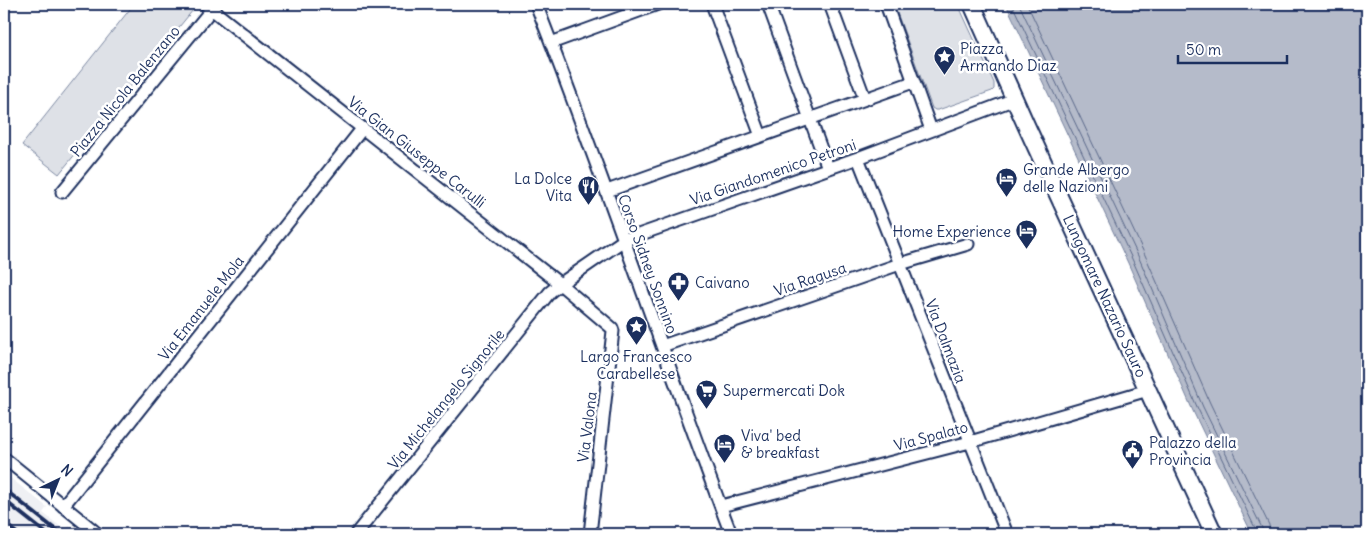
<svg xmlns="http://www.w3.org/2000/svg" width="1371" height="538" font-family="Delius,sans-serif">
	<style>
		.built { fill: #eff0f4 }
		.green { fill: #dee1e7; stroke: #7c88a2 }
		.water { fill: #b5bbca; stroke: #77839f }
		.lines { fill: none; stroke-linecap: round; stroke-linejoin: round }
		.shore { stroke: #596789; stroke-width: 1 }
		.street-casing { stroke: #1b2f5e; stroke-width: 15 }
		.secondary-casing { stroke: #1b2f5e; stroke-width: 20 }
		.street { stroke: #fff; stroke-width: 11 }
		.secondary { stroke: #fff; stroke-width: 16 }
		.rail { stroke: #1b2f5e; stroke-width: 4 }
		.labels { text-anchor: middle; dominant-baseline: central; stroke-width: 5; stroke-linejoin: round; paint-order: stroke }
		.poi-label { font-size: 15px; fill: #1b2f5e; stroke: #fff; text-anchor: start }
		.street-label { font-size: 15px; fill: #1b2f5e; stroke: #fff }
	</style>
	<rect width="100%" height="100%" fill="#fff"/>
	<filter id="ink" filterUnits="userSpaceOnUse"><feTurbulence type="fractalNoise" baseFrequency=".02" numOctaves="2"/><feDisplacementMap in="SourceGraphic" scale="10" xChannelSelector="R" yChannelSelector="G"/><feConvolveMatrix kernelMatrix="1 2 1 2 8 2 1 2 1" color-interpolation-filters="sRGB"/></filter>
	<g filter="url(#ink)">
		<path class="built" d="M 4,473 L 47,507 L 43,513 L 66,531 L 69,526 L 80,534 L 4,534 Z"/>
		<path class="green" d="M 134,4 L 184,4 L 193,10 L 59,174 L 22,145 Z
			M 897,4 L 958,4 L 994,83 L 994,89 L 992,91 L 938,110 L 935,110 L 932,108 L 896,10 Z"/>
		<path class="water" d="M 1006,4 L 1367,4 L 1367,534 L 1252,534 L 1193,411 L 1128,263 Z"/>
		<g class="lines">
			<path class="shore" d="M 1012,4 L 1133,261 L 1198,409 L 1256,530 L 1256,534
				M 1019,4 L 1139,258 L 1203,407 L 1262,528 L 1263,534
				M 1027,4 L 1145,255 L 1210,403 L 1269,525 L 1270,534"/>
			<defs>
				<path id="street" d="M 205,4 L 560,284 L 612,328 L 613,331 L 590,534
					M 536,4 C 605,179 664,358 731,534
					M 712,4 L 761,136
					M 768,4 L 828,168
					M 830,4 L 865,99
					M 886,4 L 931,130
					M 551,43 L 658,4
					M 858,158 L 1007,534
					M 607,191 L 913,82
					M 62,192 L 216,4
					M 662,346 L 900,264 L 968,244
					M 4,458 L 98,534
					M 63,506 L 362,129
					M 721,506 L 970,442 L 1148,390
					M 356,534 L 550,292 L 560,284 L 624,240 L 858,158 L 1015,99"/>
				<path id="secondary" d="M 972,4 L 1026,125 L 1214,534"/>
			</defs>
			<use href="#street" class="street-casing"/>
			<use href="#secondary" class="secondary-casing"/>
			<use href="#street" class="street"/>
			<use href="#secondary" class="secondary"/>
			<path class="rail" d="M 4,489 L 61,534
				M 4,500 L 47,534
				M 4,523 L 18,534"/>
		</g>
	</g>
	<defs>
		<symbol id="sight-pin" viewBox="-11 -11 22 30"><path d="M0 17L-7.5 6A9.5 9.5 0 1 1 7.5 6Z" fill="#1b2f5e" stroke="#fff"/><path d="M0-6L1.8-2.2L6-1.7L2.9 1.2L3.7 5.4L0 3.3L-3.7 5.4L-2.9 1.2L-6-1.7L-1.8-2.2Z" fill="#fff"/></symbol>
		<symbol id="hotel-pin" viewBox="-11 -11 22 30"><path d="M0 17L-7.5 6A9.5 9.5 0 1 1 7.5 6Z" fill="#1b2f5e" stroke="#fff"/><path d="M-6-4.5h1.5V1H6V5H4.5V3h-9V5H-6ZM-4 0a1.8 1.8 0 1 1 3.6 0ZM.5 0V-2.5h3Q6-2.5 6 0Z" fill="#fff"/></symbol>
		<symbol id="restaurant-pin" viewBox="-11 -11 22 30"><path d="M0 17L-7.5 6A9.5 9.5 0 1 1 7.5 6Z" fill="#1b2f5e" stroke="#fff"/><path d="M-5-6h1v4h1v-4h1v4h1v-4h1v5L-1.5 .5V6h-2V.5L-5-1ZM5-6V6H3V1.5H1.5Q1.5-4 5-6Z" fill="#fff"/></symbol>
		<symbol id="pharmacy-pin" viewBox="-11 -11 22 30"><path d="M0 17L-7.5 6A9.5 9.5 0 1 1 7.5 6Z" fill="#1b2f5e" stroke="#fff"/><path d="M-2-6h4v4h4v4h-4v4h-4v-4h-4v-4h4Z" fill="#fff"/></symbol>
		<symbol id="supermarket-pin" viewBox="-11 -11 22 30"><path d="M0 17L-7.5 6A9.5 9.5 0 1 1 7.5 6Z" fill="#1b2f5e" stroke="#fff"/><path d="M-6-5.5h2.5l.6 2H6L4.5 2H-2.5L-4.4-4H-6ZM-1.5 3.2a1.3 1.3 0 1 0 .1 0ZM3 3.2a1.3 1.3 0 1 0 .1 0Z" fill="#fff"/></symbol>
		<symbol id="civic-pin" viewBox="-11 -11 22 30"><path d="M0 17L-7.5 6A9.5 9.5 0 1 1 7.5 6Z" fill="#1b2f5e" stroke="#fff"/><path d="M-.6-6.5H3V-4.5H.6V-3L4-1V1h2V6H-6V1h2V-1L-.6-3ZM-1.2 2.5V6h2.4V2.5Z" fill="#fff"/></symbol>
	</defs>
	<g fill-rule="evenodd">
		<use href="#sight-pin" x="932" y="44" width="25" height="34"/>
		<use href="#hotel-pin" x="994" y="166" width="25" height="34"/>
		<use href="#restaurant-pin" x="576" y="174" width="25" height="34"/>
		<use href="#hotel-pin" x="1014" y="218" width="25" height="34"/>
		<use href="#pharmacy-pin" x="666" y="270" width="25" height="34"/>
		<use href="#sight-pin" x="624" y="314" width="25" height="34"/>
		<use href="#supermarket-pin" x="694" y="378" width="25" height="34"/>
		<use href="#hotel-pin" x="712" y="432" width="25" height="34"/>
		<use href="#civic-pin" x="1120" y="438" width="25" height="34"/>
	</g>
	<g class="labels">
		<g class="poi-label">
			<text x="960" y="48">Piazza<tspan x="960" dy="17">Armando Diaz</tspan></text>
			<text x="1023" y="169">Grande Albergo<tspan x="1023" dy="17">delle Nazioni</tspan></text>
			<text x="572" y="178" text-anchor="end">La Dolce<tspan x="572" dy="17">Vita</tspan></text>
			<text x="1011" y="231" text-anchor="end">Home Experience</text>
			<text x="695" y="282">Caivano</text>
			<text x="636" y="356" text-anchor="middle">Largo Francesco<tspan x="636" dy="17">Carabellese</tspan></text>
			<text x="723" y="390">Supermercati Dok</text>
			<text x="741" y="435">Viva' bed<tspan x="741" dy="17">&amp; breakfast</tspan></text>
			<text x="1149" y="442">Palazzo della<tspan x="1149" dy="17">Provincia</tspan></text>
		</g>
		<g class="street-label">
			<text transform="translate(125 91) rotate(-51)">Piazza Nicola Balenzano</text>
			<text transform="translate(417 152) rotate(38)">Via Gian Giuseppe Carulli</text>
			<text transform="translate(773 172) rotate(-19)">Via Giandomenico Petroni</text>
			<text transform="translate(648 264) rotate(70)">Corso Sidney Sonnino</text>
			<text transform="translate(810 279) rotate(-19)">Via Ragusa</text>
			<text transform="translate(1105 296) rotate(65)">Lungomare Nazario Sauro</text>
			<text transform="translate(201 308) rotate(-52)">Via Emanuele Mola</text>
			<text transform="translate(946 341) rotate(69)">Via Dalmazia</text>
			<text transform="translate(446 399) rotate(-51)">Via Michelangelo Signorile</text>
			<text transform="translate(587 427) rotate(-83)">Via Valona</text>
			<text transform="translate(931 436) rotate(-15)">Via Spalato</text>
		</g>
	</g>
	<rect width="1371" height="538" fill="none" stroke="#fff" stroke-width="20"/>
	<rect x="10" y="10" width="1351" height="518" fill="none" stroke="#1b2f5e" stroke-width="2" filter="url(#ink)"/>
	<g transform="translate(58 480) rotate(43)" stroke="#ffffff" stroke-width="4" paint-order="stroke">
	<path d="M0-4L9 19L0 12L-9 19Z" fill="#1b2f5e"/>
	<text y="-8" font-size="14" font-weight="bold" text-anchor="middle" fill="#1b2f5e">N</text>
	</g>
	<path d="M1178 55v8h109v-8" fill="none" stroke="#1b2f5e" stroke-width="2.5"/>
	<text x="1186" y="55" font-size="15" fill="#1b2f5e" stroke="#ffffff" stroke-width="4" paint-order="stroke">50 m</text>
</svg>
